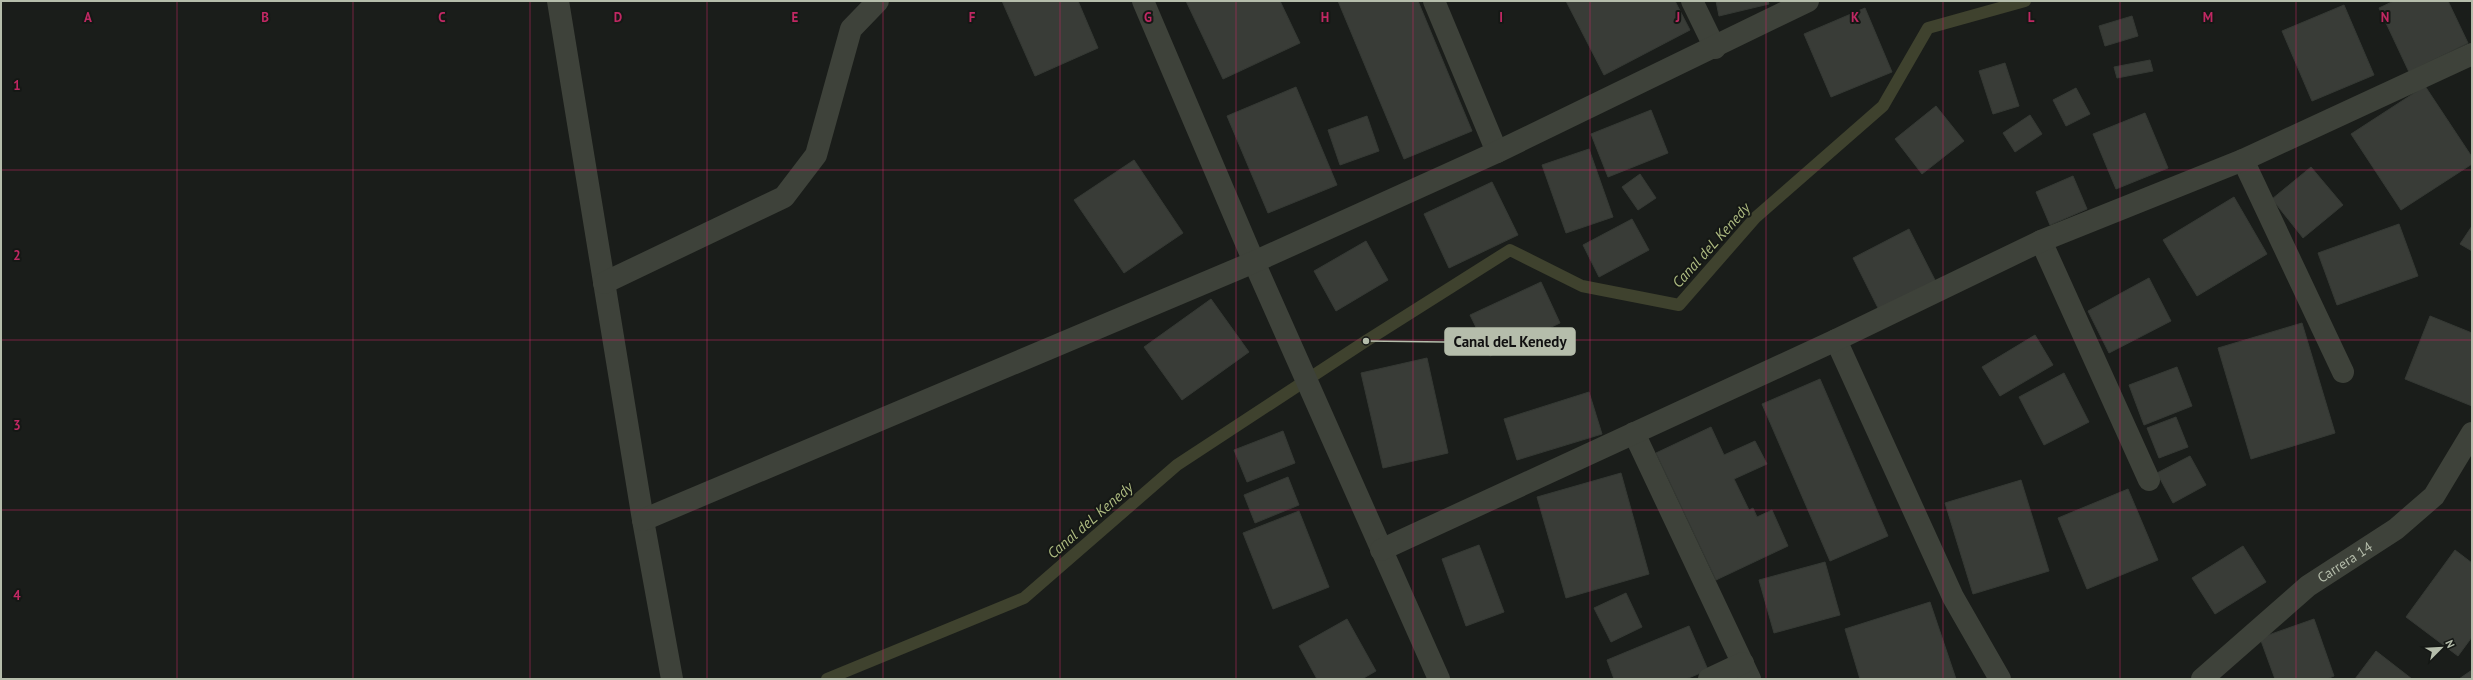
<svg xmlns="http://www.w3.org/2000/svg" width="2473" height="680" font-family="'PT Sans',sans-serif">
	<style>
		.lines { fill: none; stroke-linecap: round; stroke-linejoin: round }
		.stream { stroke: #3f422e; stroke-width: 12 }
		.building { fill: #393c37; stroke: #353934 }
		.street { stroke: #3e423a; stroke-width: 22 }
		.grid { fill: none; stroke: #c12863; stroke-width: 1; stroke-opacity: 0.55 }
		.labels { text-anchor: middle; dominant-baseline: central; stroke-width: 4; stroke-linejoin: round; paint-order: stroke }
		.street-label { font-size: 14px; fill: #b5bdab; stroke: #151815 }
		.water-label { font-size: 15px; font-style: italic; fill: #aebb80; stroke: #151815 }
		.grid-label { font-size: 13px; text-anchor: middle; font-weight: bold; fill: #c12863; stroke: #151815; stroke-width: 4; stroke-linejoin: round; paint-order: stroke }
		.leader { fill: none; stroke: #b5bdab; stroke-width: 1.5 }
		.callout-dot { fill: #b5bdab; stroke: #151815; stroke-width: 1.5 }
		.callout { fill: #b5bdab; stroke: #b5bdab; stroke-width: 1.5 }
		.callout-label { font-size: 15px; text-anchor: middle; font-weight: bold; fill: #111 }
	</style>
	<rect width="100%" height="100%" fill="#1a1d1a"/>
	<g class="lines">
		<path class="stream" d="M 827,679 L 1024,598 L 1177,465 L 1366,341 L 1510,250 L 1582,286 L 1679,305 L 1755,218 L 1883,106 L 1928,28 L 2025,1"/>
	</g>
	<path class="building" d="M 1002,1 L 1078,1 L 1098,48 L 1035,76 Z
		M 1186,1 L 1280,1 L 1300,43 L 1223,79 Z
		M 1338,1 L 1418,1 L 1472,131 L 1404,159 Z
		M 1566,1 L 1675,1 L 1690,30 L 1604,75 Z
		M 1716,1 L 1768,1 L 1769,4 L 1719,16 Z
		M 2394,1 L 2448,1 L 2468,43 L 2409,72 L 2379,8 Z
		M 2344,5 L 2374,75 L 2312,101 L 2282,31 Z
		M 1865,8 L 1892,72 L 1831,97 L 1804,34 Z
		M 2132,16 L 2138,36 L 2105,46 L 2099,26 Z
		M 2150,60 L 2153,71 L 2117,78 L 2114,67 Z
		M 2005,63 L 2019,106 L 1993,114 L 1979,71 Z
		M 2425,86 L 2472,157 L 2472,164 L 2401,210 L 2351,134 Z
		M 1296,87 L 1337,185 L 1268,213 L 1227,116 Z
		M 2076,88 L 2090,114 L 2066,126 L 2053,100 Z
		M 1936,106 L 1964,141 L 1922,174 L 1895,139 Z
		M 1651,110 L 1668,153 L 1608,177 L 1591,134 Z
		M 2145,113 L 2168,168 L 2116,189 L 2093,134 Z
		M 2030,115 L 2042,134 L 2015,152 L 2003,133 Z
		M 1367,116 L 1379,151 L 1340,165 L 1328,130 Z
		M 1589,149 L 1613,217 L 1566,233 L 1542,165 Z
		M 1134,160 L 1183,233 L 1124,273 L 1074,200 Z
		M 2311,167 L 2343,205 L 2303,238 L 2272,199 Z
		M 1640,174 L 1656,198 L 1638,210 L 1622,187 Z
		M 2073,176 L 2087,209 L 2050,225 L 2036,192 Z
		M 1492,182 L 1518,235 L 1449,268 L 1424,214 Z
		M 2234,197 L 2267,254 L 2197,296 L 2163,240 Z
		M 1632,219 L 1649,250 L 1599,277 L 1583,245 Z
		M 2399,224 L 2418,276 L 2337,305 L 2318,253 Z
		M 2472,226 L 2472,251 L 2460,244 Z
		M 1909,229 L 1936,282 L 1879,310 L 1853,258 Z
		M 1366,241 L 1388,280 L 1336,311 L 1314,271 Z
		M 2149,278 L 2171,321 L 2109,353 L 2088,311 Z
		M 1541,282 L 1560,323 L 1490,356 L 1470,315 Z
		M 1211,299 L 1249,352 L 1182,400 L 1144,347 Z
		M 2430,316 L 2472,333 L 2472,406 L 2405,379 Z
		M 2302,323 L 2335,433 L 2251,459 L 2218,348 Z
		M 2035,335 L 2053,365 L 2000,396 L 1982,367 Z
		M 1427,358 L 1448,453 L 1383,468 L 1361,373 Z
		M 2177,367 L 2192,406 L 2144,425 L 2129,385 Z
		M 2064,373 L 2089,422 L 2044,445 L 2019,397 Z
		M 1820,379 L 1888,536 L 1830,561 L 1762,404 Z
		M 1589,392 L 1602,434 L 1517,460 L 1504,419 Z
		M 2176,417 L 2188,447 L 2159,458 L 2147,428 Z
		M 1711,427 L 1724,455 L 1755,441 L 1767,464 L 1734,479 L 1749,510 L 1753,508 L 1757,517 L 1772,510 L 1788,546 L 1716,580 L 1656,453 Z
		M 1283,431 L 1295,463 L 1247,482 L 1234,450 Z
		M 2190,456 L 2206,485 L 2173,503 L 2157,473 Z
		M 1621,473 L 1649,574 L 1566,598 L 1537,497 Z
		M 1288,477 L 1299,505 L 1255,523 L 1244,495 Z
		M 2021,480 L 2049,571 L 1973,594 L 1945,503 Z
		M 2128,489 L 2158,560 L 2087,589 L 2058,518 Z
		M 1299,511 L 1329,587 L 1273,609 L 1243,533 Z
		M 1479,545 L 1504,612 L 1466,626 L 1442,559 Z
		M 2243,546 L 2266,582 L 2215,614 L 2192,578 Z
		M 2455,550 L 2472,563 L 2472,637 L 2458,656 L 2406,617 Z
		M 1825,562 L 1840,615 L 1774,633 L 1759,580 Z
		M 1626,593 L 1642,627 L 1611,642 L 1594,608 Z
		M 1930,602 L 1956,679 L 1860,679 L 1845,629 Z
		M 1347,619 L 1376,671 L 1362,679 L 1317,679 L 1299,646 Z
		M 2314,619 L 2334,676 L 2327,679 L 2275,679 L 2260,638 Z
		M 1689,626 L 1708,670 L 1686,679 L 1614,679 L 1607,660 Z
		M 2376,651 L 2412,679 L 2355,679 Z
		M 2472,670 L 2472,679 L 2459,679 Z"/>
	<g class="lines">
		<g class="street">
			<path d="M 558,1 L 643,520 L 672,679"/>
			<path d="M 1143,1 L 1254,262 L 1439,679"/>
			<path d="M 1434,1 L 1497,152"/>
			<path d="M 1692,1 L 1715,48"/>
			<path d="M 2243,160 L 2343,372"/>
			<path d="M 2041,241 L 2149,480"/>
			<path d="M 604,283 L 784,197 L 816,155 L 851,29 L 878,1"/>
			<path d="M 1836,340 L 1953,597 L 2000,679"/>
			<path d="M 1634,433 L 1750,679"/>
			<path d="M 643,520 L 1254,262 L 1497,152 L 1808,1"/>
			<path d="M 1381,550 L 1836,340 L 2041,241 L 2243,160 L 2472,54"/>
			<path d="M 1709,679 L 1743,663"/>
			<path id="s1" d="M 2202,679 L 2308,586 L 2396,529 L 2434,496 L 2472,433"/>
		</g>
	</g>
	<path class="grid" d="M 177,1 L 177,679M 353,1 L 353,679M 530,1 L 530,679M 707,1 L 707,679M 883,1 L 883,679M 1060,1 L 1060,679M 1236,1 L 1236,679M 1413,1 L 1413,679M 1590,1 L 1590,679M 1766,1 L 1766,679M 1943,1 L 1943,679M 2120,1 L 2120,679M 2296,1 L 2296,679M 1,170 L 2472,170M 1,340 L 2472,340M 1,510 L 2472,510"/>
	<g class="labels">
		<g class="street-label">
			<text stroke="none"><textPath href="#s1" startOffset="185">Carrera 14</textPath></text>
		</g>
		<g class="water-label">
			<text transform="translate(1711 245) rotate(-48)">Canal deL Kenedy</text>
			<text transform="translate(1090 520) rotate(-41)">Canal deL Kenedy</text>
		</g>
	</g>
	<g class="grid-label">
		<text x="88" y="22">A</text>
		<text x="265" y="22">B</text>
		<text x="442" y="22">C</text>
		<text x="618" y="22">D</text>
		<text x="795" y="22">E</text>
		<text x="972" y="22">F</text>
		<text x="1148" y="22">G</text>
		<text x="1325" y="22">H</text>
		<text x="1501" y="22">I</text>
		<text x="1678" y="22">J</text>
		<text x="1855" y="22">K</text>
		<text x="2031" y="22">L</text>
		<text x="2208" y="22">M</text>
		<text x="2385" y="22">N</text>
		<text x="17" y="90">1</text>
		<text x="17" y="260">2</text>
		<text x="17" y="430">3</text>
		<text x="17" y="600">4</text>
	</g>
	<path class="leader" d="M1366 341L1445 342"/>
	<circle class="callout-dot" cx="1366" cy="341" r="4"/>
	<rect class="callout" x="1445" y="328" width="130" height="27" rx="4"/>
	<g class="callout-label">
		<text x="1510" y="347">Canal deL Kenedy</text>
	</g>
	<rect width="2473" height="680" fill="none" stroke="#b5bdab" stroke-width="4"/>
	<g transform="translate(2441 648) rotate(66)" stroke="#151815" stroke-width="3" paint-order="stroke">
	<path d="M0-3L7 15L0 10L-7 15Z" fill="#b5bdab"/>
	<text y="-6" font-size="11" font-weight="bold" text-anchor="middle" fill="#b5bdab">N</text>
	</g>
</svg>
